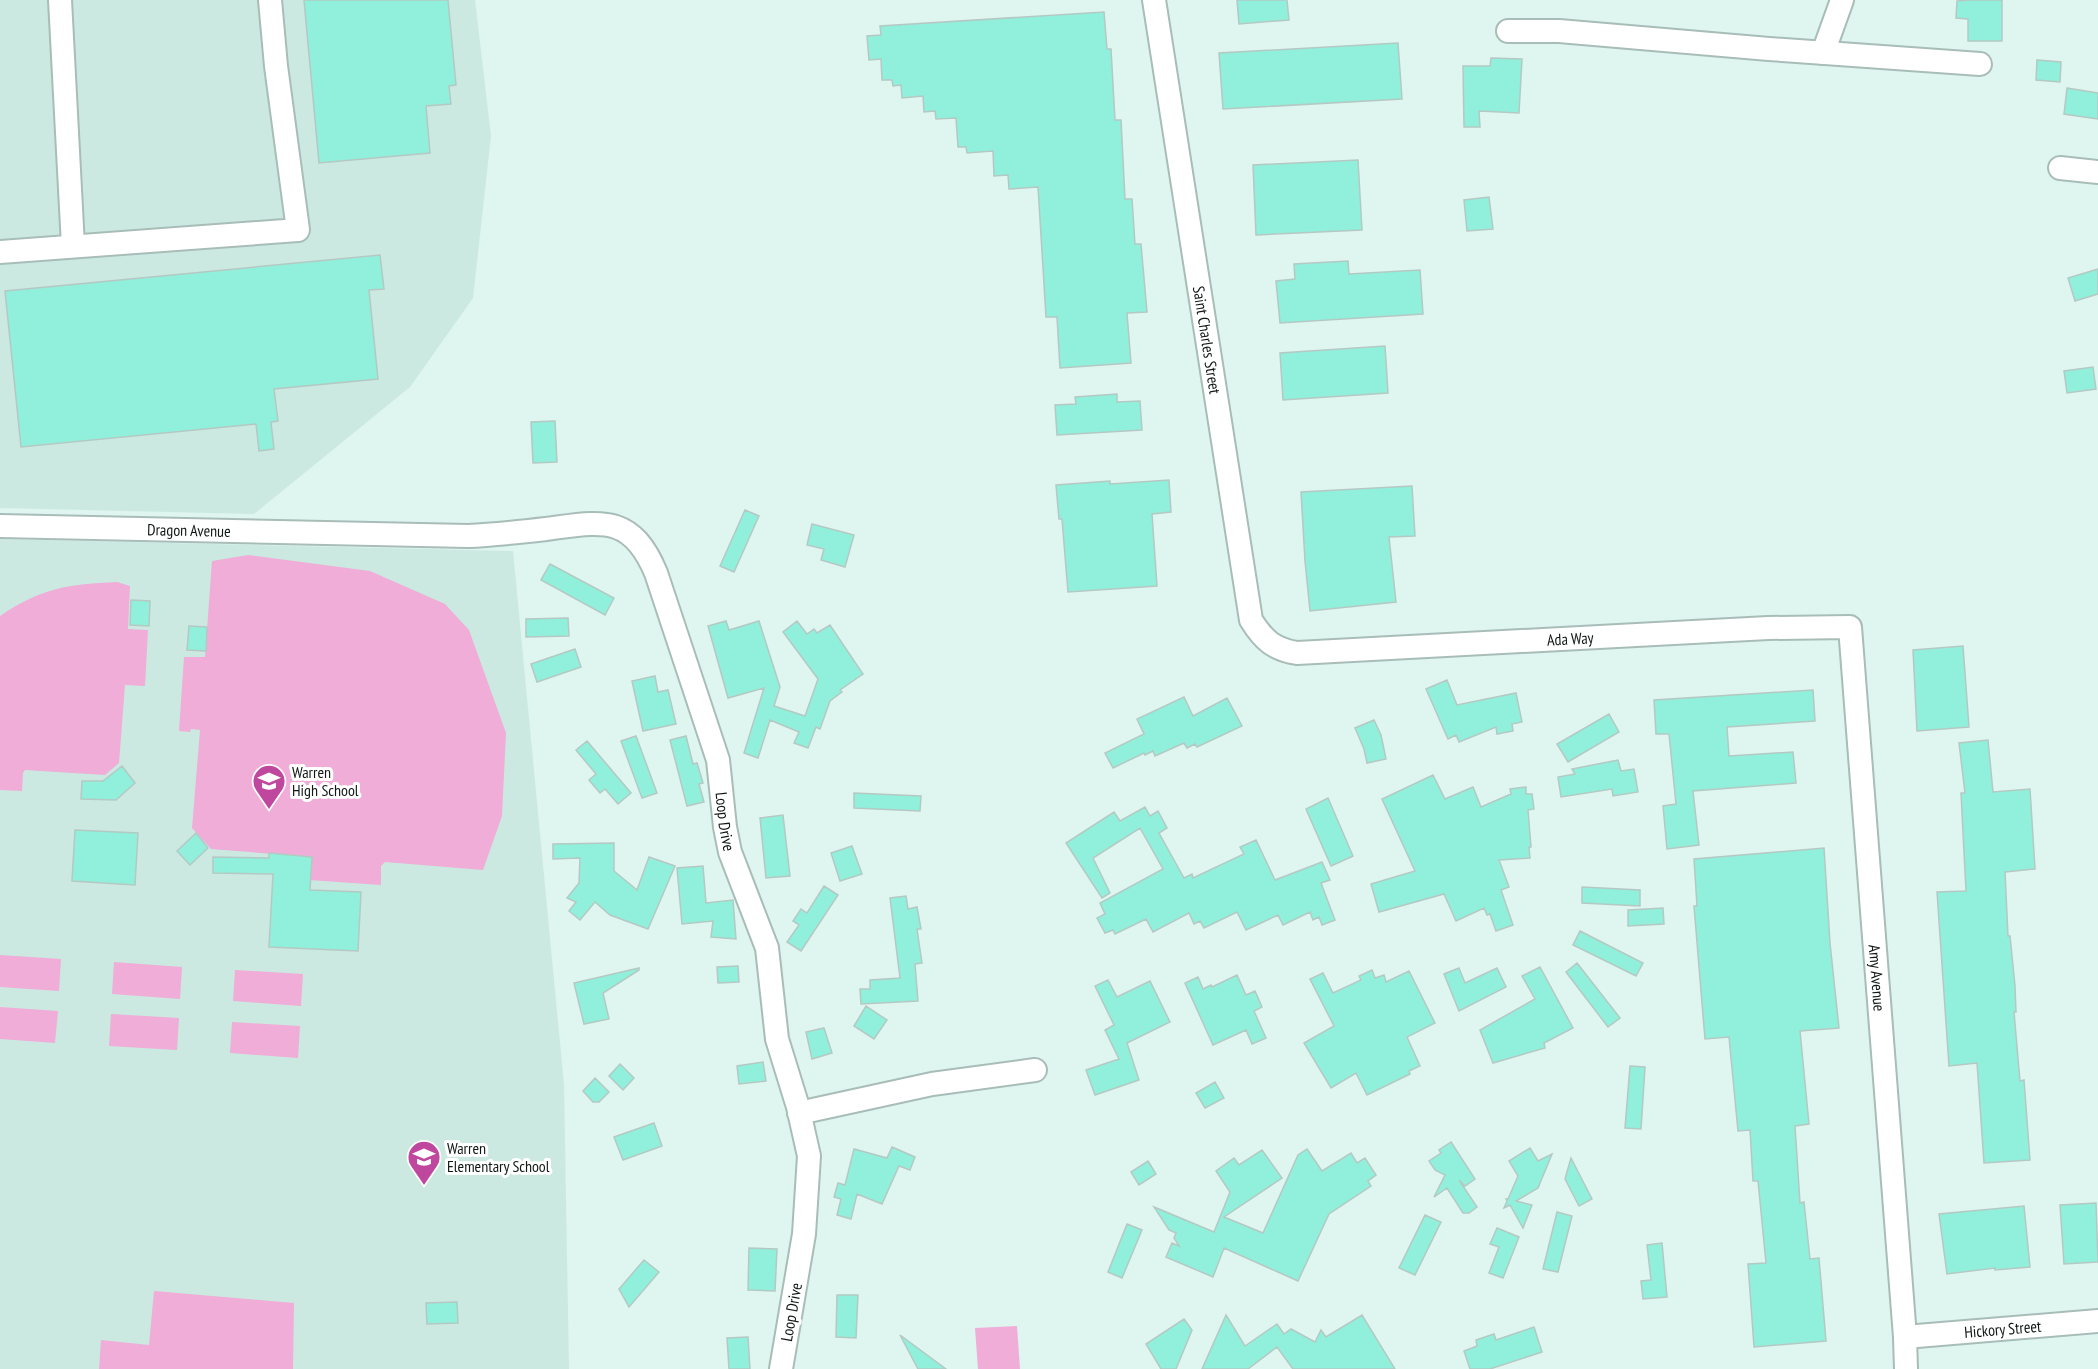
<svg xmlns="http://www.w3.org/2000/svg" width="2098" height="1369" font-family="'PT Sans Narrow',sans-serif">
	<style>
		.built { fill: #cbe9e1 }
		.green { fill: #efadd7 }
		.building { fill: #90f0db; stroke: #b4c9c3; stroke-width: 1.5 }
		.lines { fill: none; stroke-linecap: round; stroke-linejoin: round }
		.minor-casing { stroke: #a9bdb8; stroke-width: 26 }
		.minor { stroke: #fff; stroke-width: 22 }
		.labels { text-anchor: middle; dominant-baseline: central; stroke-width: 6; stroke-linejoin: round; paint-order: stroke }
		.street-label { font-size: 16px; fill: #101715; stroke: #fff }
		.poi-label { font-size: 16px; fill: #101715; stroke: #fff; text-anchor: start }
	</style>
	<rect width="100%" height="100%" fill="#dff5ef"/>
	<path class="built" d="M 0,0 L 475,0 L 491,136 L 473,298 L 410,387 L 254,514 L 0,508 Z
		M 0,539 L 513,551 L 564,1085 L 569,1369 L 0,1369 Z"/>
	<path class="green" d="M 248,555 L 370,571 L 445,604 L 469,630 L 506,733 L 502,816 L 483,870 L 385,862 L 381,866 L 381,885 L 309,880 L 312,857 L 211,849 L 192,828 L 200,730 L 191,729 L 190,732 L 179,731 L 184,657 L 205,657 L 212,561 Z
		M 117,582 L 130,586 L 128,629 L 148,630 L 145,686 L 125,685 L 119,763 L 105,775 L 25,770 L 23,773 L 22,791 L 0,790 L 0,616 C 41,588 69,584 117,582 Z
		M 0,955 L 61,959 L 59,991 L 0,987 Z
		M 114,962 L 182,967 L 180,999 L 112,994 Z
		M 235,970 L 303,974 L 301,1006 L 233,1001 Z
		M 0,1007 L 58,1011 L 55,1043 L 0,1039 Z
		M 111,1014 L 179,1018 L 177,1050 L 109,1046 Z
		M 232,1022 L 300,1026 L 298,1058 L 230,1053 Z
		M 154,1291 L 294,1303 L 293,1369 L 99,1369 L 101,1340 L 149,1345 Z
		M 1017,1326 L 1020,1369 L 978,1369 L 975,1328 Z"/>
	<path class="building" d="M 304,0 L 448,0 L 456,85 L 449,86 L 451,104 L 426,106 L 430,153 L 319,163 Z
		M 1237,0 L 1287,0 L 1289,20 L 1239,24 Z
		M 1968,0 L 2002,0 L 2002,41 L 1968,41 L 1968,19 L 1956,18 L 1957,1 Z
		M 1104,12 L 1107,49 L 1111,49 L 1115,120 L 1121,120 L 1125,199 L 1132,199 L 1135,244 L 1141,244 L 1147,312 L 1127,313 L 1131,363 L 1060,368 L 1057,317 L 1046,317 L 1038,187 L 1009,189 L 1008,175 L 994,176 L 993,151 L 967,153 L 966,147 L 958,147 L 956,118 L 936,119 L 935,111 L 924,112 L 923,96 L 902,98 L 901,85 L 893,86 L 892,80 L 882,80 L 881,59 L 869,60 L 867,36 L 881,35 L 880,26 Z
		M 1398,43 L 1402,99 L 1223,109 L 1219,53 Z
		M 1491,58 L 1522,59 L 1519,113 L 1479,111 L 1480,127 L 1464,127 L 1463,66 L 1490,66 Z
		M 2037,60 L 2061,62 L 2060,82 L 2036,80 Z
		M 2067,88 L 2098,93 L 2098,119 L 2064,114 Z
		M 1358,160 L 1362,230 L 1256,235 L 1253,165 Z
		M 1489,197 L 1493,229 L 1467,231 L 1464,200 Z
		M 380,255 L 384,289 L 369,290 L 378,379 L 274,389 L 278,421 L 271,422 L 274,449 L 259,451 L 256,424 L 21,447 L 5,291 Z
		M 1348,261 L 1349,274 L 1420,270 L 1423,314 L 1280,323 L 1276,281 L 1295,279 L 1294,264 Z
		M 2098,269 L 2098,294 L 2075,301 L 2068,278 Z
		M 1385,346 L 1388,393 L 1283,400 L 1280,353 Z
		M 2093,367 L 2096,389 L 2067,393 L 2064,371 Z
		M 1117,394 L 1117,402 L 1140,401 L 1142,430 L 1057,435 L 1055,405 L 1076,404 L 1075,397 Z
		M 555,421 L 557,462 L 533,463 L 531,422 Z
		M 1169,480 L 1171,512 L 1152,514 L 1157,586 L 1068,592 L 1062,519 L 1059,519 L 1056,485 L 1110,481 L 1110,484 Z
		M 1412,486 L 1415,536 L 1389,537 L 1396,602 L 1310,611 L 1305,561 L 1301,492 Z
		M 745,510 L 759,516 L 734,572 L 720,566 Z
		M 812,524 L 854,535 L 845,567 L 821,560 L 824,549 L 807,545 Z
		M 550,564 L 614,598 L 605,615 L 541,580 Z
		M 131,600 L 150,601 L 149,626 L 130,625 Z
		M 568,618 L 569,636 L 526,637 L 526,619 Z
		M 726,621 L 729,630 L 759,621 L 780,687 L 774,706 L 805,716 L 818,679 L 783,632 L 797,621 L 807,634 L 814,629 L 817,633 L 830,625 L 863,674 L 840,690 L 842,692 L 830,701 L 820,729 L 816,727 L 808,748 L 794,743 L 799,732 L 770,720 L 758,758 L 744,753 L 764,688 L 728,698 L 708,626 Z
		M 189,626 L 207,627 L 206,651 L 187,650 Z
		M 1963,646 L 1969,727 L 1917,731 L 1913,650 Z
		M 575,649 L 581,667 L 537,682 L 531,664 Z
		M 655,676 L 658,692 L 668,690 L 676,724 L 643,731 L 632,681 Z
		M 1447,680 L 1457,705 L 1516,693 L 1522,722 L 1512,724 L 1513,731 L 1497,734 L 1496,727 L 1459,742 L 1456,735 L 1448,739 L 1426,689 Z
		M 1813,690 L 1815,721 L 1727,727 L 1729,756 L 1793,752 L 1796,783 L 1693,791 L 1699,845 L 1667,849 L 1663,806 L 1676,804 L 1669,734 L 1656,734 L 1654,700 Z
		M 1184,697 L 1193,716 L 1227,698 L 1242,726 L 1197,747 L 1195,744 L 1187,748 L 1184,743 L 1155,756 L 1153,751 L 1145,755 L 1144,753 L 1113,768 L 1105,753 L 1144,734 L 1137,719 Z
		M 1609,714 L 1619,732 L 1568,762 L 1557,744 Z
		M 1374,720 L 1381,735 L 1386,759 L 1367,763 L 1364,749 L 1355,728 Z
		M 636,736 L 657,793 L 642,798 L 621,741 Z
		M 686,736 L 693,764 L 697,763 L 703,783 L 699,784 L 704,802 L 687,806 L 670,740 Z
		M 1988,740 L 1993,792 L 2030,789 L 2035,869 L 2005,872 L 2008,936 L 2010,936 L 2015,986 L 2016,1012 L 2014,1012 L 2020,1081 L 2024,1080 L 2030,1160 L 1984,1163 L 1977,1063 L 1949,1066 L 1937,892 L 1966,891 L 1961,793 L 1965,793 L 1959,743 Z
		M 587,741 L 631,793 L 618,804 L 605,789 L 600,793 L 589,780 L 596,774 L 576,750 Z
		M 1618,760 L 1621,771 L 1634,769 L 1638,792 L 1613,796 L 1612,789 L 1561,797 L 1558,777 L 1575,774 L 1572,769 Z
		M 122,766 L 135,783 L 116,800 L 81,799 L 82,781 L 103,781 Z
		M 1433,775 L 1445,799 L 1473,787 L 1481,807 L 1511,794 L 1510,789 L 1526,787 L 1526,794 L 1532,794 L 1534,809 L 1528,810 L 1531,847 L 1529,847 L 1530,858 L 1499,860 L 1509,887 L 1501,890 L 1513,925 L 1496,931 L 1490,914 L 1487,915 L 1484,908 L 1456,921 L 1444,894 L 1379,912 L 1371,884 L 1415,871 L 1382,799 Z
		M 854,793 L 921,796 L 920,811 L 854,808 Z
		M 1328,798 L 1353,856 L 1331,866 L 1306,809 Z
		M 1145,807 L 1150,816 L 1158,811 L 1167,828 L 1159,833 L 1184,878 L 1192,874 L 1193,878 L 1244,854 L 1240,847 L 1256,840 L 1275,880 L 1322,862 L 1330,880 L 1321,883 L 1335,920 L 1322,925 L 1319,917 L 1313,920 L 1310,912 L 1283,925 L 1278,915 L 1246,930 L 1237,912 L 1204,928 L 1200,921 L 1194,924 L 1189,913 L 1153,932 L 1146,919 L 1115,934 L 1113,930 L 1105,933 L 1097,918 L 1105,914 L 1100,903 L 1163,869 L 1140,828 L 1093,858 L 1110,893 L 1102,898 L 1066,843 L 1114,812 L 1120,821 Z
		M 783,815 L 790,876 L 766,878 L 760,818 Z
		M 75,830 L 138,833 L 135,885 L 72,881 Z
		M 196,833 L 208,848 L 190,865 L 177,851 Z
		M 614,843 L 614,871 L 637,890 L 649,857 L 675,866 L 648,929 L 610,915 L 595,902 L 580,920 L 569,911 L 576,902 L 567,898 L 579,883 L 580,858 L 553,859 L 553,844 Z
		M 852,846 L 862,874 L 840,881 L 831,853 Z
		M 1824,848 L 1830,943 L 1839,1028 L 1800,1031 L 1809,1124 L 1795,1126 L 1800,1203 L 1804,1202 L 1810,1259 L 1819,1258 L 1826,1341 L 1754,1347 L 1748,1264 L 1766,1263 L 1758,1181 L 1753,1181 L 1750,1130 L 1738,1131 L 1729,1037 L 1705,1039 L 1694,906 L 1697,906 L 1694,859 Z
		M 269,853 L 312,857 L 310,890 L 361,892 L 358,951 L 269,947 L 273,874 L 213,873 L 213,857 L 269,858 Z
		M 703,866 L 706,903 L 733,900 L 736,939 L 711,937 L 713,921 L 682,924 L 677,868 Z
		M 824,886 L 838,895 L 801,951 L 787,942 L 799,925 L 793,921 L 801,909 L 807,913 Z
		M 1582,887 L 1640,890 L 1640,906 L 1582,903 Z
		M 906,896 L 908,909 L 917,907 L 921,929 L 917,929 L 922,963 L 915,964 L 918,1001 L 861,1004 L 860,989 L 870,989 L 870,980 L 900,978 L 890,898 Z
		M 1663,908 L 1664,924 L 1628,926 L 1628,910 Z
		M 1580,931 L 1643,963 L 1636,976 L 1573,945 Z
		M 1577,963 L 1620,1018 L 1608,1027 L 1566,972 Z
		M 738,966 L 739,982 L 718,983 L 717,967 Z
		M 1540,967 L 1573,1028 L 1544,1043 L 1545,1048 L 1493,1063 L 1480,1030 L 1535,999 L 1522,976 Z
		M 639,968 L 639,970 L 603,993 L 609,1019 L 584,1024 L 574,983 Z
		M 1459,968 L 1465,983 L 1497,968 L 1506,987 L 1459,1011 L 1444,974 Z
		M 1372,970 L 1375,978 L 1384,975 L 1386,982 L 1409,971 L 1435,1023 L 1407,1037 L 1420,1066 L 1409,1071 L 1410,1074 L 1367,1095 L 1356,1073 L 1331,1088 L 1304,1043 L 1334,1026 L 1310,979 L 1323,973 L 1333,993 L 1361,980 L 1359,976 Z
		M 1237,975 L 1246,995 L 1255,991 L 1262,1007 L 1254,1011 L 1266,1038 L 1252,1044 L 1246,1030 L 1213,1045 L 1185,983 L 1198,977 L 1203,989 L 1211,985 L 1212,987 Z
		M 1108,980 L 1117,997 L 1150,981 L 1170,1022 L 1127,1043 L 1139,1080 L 1095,1095 L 1086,1070 L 1119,1059 L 1105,1030 L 1114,1025 L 1095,986 Z
		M 866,1006 L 887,1020 L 874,1039 L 854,1026 Z
		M 824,1028 L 832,1053 L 812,1059 L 806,1032 Z
		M 763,1062 L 766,1081 L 739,1084 L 737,1066 Z
		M 620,1064 L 634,1078 L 623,1090 L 609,1076 Z
		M 1630,1066 L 1645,1067 L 1641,1129 L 1625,1128 Z
		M 595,1078 L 609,1092 L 599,1102 L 593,1102 L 583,1091 Z
		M 1215,1082 L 1224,1098 L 1205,1108 L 1196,1093 Z
		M 654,1123 L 662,1146 L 623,1160 L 614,1137 Z
		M 1451,1142 L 1475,1179 L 1465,1186 L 1459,1180 L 1477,1207 L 1469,1213 L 1463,1213 L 1447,1188 L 1434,1197 L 1445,1175 L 1435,1170 L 1429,1161 L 1441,1153 L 1439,1150 Z
		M 892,1147 L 915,1157 L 910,1170 L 899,1166 L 882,1204 L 857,1194 L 851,1219 L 837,1215 L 841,1199 L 834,1197 L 838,1183 L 845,1185 L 854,1149 L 887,1158 Z
		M 1530,1148 L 1538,1161 L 1552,1154 L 1538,1188 L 1516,1201 L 1532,1205 L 1523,1228 L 1510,1205 L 1504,1208 L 1507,1201 L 1506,1199 L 1508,1199 L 1518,1176 L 1509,1161 Z
		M 1307,1149 L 1322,1171 L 1351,1153 L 1357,1163 L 1365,1158 L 1376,1175 L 1368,1181 L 1371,1186 L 1329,1214 L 1298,1281 L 1224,1248 L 1213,1277 L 1166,1257 L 1172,1243 L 1179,1246 L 1174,1238 L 1176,1233 L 1169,1230 L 1154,1207 L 1214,1232 L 1230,1192 L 1216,1171 L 1234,1158 L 1239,1165 L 1262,1150 L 1282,1178 L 1224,1217 L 1263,1233 L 1298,1155 Z
		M 1571,1158 L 1592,1199 L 1579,1206 L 1565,1179 Z
		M 1148,1161 L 1156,1174 L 1139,1185 L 1131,1172 Z
		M 2096,1203 L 2098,1262 L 2064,1264 L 2060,1205 Z
		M 2024,1206 L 2030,1267 L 1995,1270 L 1995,1268 L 1947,1274 L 1939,1214 Z
		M 1557,1212 L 1572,1216 L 1558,1272 L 1543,1269 Z
		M 1425,1215 L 1441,1222 L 1415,1275 L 1399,1268 Z
		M 1127,1224 L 1142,1230 L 1122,1278 L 1108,1272 Z
		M 1497,1228 L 1519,1237 L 1503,1278 L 1489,1273 L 1499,1247 L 1490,1244 Z
		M 1662,1243 L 1667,1297 L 1643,1299 L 1641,1281 L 1651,1280 L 1647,1245 Z
		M 749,1248 L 777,1249 L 775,1291 L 748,1290 Z
		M 644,1260 L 659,1272 L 629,1307 L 619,1289 Z
		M 837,1295 L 858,1295 L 856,1338 L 836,1337 Z
		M 457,1302 L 458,1323 L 427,1324 L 426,1303 Z
		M 1226,1315 L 1245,1346 L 1277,1324 L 1284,1334 L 1291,1329 L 1315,1342 L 1321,1330 L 1326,1337 L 1362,1315 L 1395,1369 L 1293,1369 L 1277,1347 L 1248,1369 L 1202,1369 Z
		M 1184,1319 L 1192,1330 L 1176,1369 L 1161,1369 L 1146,1344 Z
		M 1534,1327 L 1542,1352 L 1490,1369 L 1470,1369 L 1464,1351 L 1477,1346 L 1476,1340 L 1494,1334 L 1496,1340 Z
		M 900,1335 L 946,1369 L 918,1369 Z
		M 748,1337 L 750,1369 L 729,1369 L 727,1338 Z"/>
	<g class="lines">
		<defs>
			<g id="minor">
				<path d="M 60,0 L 73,246"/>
				<path id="s1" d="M 1154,0 L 1251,620 C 1264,641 1274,649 1297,653 L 1768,628 L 1850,627 L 1905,1337 L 1906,1369"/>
				<path d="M 1508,31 L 1559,31 L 1769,49 L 1980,64"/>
				<path d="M 1823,53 L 1842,0"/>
				<path d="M 2060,168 L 2098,172"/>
				<path d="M 0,252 L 298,230 L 276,66 L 270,0"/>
				<path id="s2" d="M 0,526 L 468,536 C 494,535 520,532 546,529 C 601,522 631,513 656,573 L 718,760 L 725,827 L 730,852 L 767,948 L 777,1039 L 798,1107 L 809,1156 L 804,1234 L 781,1369"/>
				<path d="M 799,1113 L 932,1084 L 1035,1070"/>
				<path id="s3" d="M 1905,1337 L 2098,1321"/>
			</g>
		</defs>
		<use href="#minor" class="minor-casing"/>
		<use href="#minor" class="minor"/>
	</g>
	<defs>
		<symbol id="school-pin" viewBox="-11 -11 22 30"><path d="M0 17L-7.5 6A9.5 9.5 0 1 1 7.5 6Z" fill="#bf479d" stroke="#fff"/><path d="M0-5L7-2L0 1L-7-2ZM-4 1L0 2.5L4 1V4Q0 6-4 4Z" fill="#fff"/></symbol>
	</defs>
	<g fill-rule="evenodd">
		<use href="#school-pin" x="250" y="762" width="38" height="52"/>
		<use href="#school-pin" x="405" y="1138" width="38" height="52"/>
	</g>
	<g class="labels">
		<g class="street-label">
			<text stroke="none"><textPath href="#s1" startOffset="344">Saint Charles Street</textPath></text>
			<text stroke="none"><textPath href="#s2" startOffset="189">Dragon Avenue</textPath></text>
			<text stroke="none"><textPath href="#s1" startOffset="960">Ada Way</textPath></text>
			<text stroke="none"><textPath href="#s2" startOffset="939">Loop Drive</textPath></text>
			<text stroke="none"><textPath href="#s1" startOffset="1592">Amy Avenue</textPath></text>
			<text transform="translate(791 1312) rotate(-80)">Loop Drive</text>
			<text stroke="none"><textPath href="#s3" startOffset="98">Hickory Street</textPath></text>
		</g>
		<g class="poi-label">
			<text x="292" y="772">Warren<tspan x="292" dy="18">High School</tspan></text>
			<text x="447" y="1148">Warren<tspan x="447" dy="18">Elementary School</tspan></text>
		</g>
	</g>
</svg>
